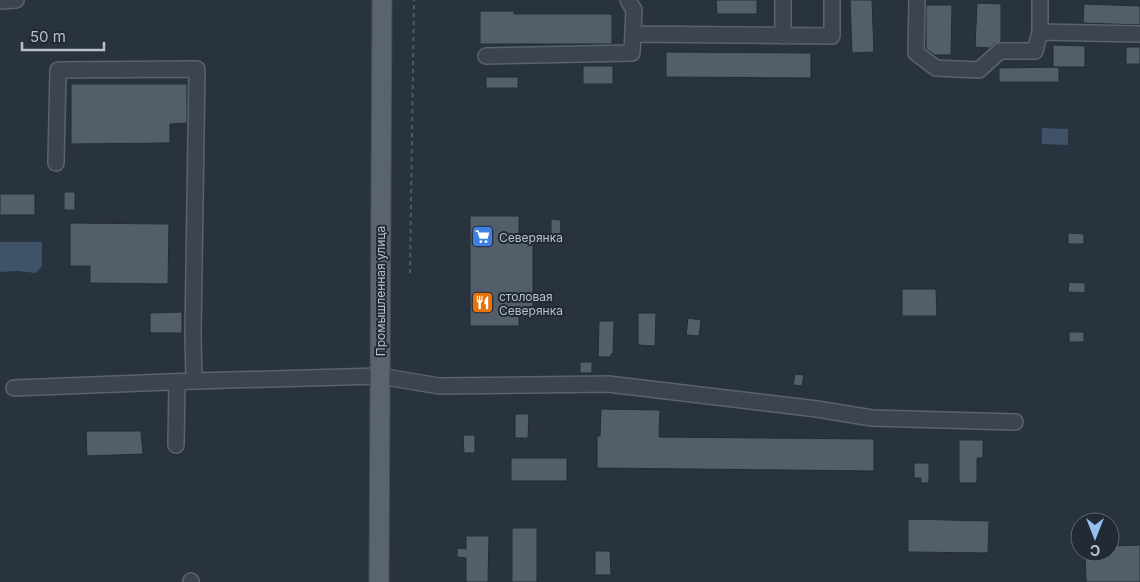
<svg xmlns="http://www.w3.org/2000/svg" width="1140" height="582" font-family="Inter,sans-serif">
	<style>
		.water { fill: #405267 }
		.building { fill: #525e6a; stroke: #232c37 }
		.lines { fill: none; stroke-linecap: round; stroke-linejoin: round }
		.minor-casing { stroke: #5a636d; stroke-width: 18 }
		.major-casing { stroke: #464e58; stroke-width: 21 }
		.path { stroke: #4a5e5f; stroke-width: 2; stroke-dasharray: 4 4; stroke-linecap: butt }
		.minor { stroke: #3c454f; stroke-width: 15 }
		.major { stroke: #5a646f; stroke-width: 19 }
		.labels { text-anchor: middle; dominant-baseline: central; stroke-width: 4; stroke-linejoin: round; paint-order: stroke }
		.poi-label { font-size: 12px; fill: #b9c0ca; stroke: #212a35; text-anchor: start }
		.street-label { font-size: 12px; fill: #b9c0ca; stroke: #212a35 }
	</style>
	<rect width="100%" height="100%" fill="#28333f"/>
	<path class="water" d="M 1042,128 L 1068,129 L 1068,145 L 1042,144 Z
		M 0,242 L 42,242 L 42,266 L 36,273 L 17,271 L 0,272 Z"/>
	<path class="building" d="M 716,0 L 757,0 L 757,14 L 717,14 Z
		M 850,0 L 872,0 L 874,52 L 852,53 Z
		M 977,3 L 1001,4 L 1001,42 L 994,44 L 990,48 L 975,47 Z
		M 1084,4 L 1140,6 L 1140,25 L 1083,23 Z
		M 926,5 L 952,5 L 951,55 L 935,55 L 926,49 Z
		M 480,11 L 514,11 L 514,14 L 612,14 L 612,44 L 480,44 Z
		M 1053,45 L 1085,46 L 1085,67 L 1053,67 Z
		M 1126,47 L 1140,47 L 1140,64 L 1126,64 Z
		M 666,52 L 811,53 L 811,78 L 666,77 Z
		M 583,66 L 613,66 L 613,84 L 583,84 Z
		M 1059,67 L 1059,82 L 999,82 L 999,68 Z
		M 486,77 L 518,77 L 518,88 L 486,88 Z
		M 71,84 L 187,84 L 187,123 L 170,124 L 170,143 L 71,144 Z
		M 64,192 L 75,192 L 75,210 L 64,210 Z
		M 0,194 L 35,194 L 35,215 L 0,215 Z
		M 470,216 L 519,216 L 519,238 L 533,238 L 533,314 L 519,314 L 519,326 L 470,326 Z
		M 551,219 L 561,220 L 560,236 L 551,236 Z
		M 70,223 L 169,224 L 168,284 L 90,283 L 90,266 L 70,266 Z
		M 1068,233 L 1084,234 L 1084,244 L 1068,244 Z
		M 1069,282 L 1085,283 L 1085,293 L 1068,292 Z
		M 902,289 L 936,289 L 937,316 L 902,316 Z
		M 182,312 L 182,333 L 150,333 L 150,313 Z
		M 638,313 L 656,313 L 655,346 L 638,345 Z
		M 688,318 L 701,320 L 699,336 L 686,335 Z
		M 599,321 L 614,321 L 613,354 L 611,354 L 611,357 L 598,357 Z
		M 1069,332 L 1084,332 L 1084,342 L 1069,342 Z
		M 580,362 L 592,362 L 592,373 L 580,373 Z
		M 795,374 L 804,375 L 802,386 L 793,385 Z
		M 601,409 L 660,410 L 659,437 L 874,439 L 874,471 L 597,468 L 597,436 L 600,436 Z
		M 515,414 L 529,414 L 528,438 L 515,438 Z
		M 86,431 L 141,431 L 143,454 L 87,456 Z
		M 463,435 L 475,435 L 475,453 L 464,453 Z
		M 959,440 L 983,440 L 983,458 L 977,458 L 977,483 L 959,483 Z
		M 511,458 L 567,458 L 567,481 L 511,481 Z
		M 914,463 L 929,463 L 929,483 L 921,483 L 921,478 L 914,478 Z
		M 908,519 L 989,521 L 988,553 L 908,552 Z
		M 512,528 L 537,528 L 537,582 L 512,582 Z
		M 466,536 L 489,536 L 488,582 L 466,582 L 466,558 L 457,557 L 457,548 L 466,549 Z
		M 1140,545 L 1140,582 L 1086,582 L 1085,552 L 1110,552 L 1110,546 Z
		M 595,551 L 610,551 L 611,575 L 595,575 Z"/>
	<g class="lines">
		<defs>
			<path id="minor" d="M 917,0 L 916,53 L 936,68 L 979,70 L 1000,51 L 1035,51 L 1040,32 L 1040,0
				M 0,1 L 16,0
				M 1040,32 L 1140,34
				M 633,34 L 832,36 L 832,0
				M 783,36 L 783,0
				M 486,56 L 632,53 L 634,10 L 628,0
				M 56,163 L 58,70 L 197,69 L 193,334 L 194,381
				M 14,388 L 194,381 L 380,376 L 439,386 L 608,384 L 817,409 L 872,418 L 1015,422
				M 176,445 L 177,382
				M 191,581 L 191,582"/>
			<path id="major" d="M 379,582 L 382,0"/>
		</defs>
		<use href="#minor" class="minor-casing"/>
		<use href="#major" class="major-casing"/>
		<path class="path" d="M 410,273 L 414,0"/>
		<use href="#minor" class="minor"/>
		<use href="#major" class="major"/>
	</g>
	<defs>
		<symbol id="supermarket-square" viewBox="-11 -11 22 22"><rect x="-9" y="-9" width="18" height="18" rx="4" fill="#3f7fe0" stroke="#212a35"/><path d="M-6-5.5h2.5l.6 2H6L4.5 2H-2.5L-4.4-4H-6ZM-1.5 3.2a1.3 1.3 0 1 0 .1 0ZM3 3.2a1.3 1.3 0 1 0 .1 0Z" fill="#fff"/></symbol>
		<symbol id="restaurant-square" viewBox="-11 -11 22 22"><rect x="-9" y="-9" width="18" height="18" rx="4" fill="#e8710a" stroke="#212a35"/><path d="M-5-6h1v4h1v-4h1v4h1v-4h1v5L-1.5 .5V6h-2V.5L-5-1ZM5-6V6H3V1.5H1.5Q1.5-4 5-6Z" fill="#fff"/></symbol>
	</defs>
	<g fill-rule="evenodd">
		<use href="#supermarket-square" x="470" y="224" width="25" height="25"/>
		<use href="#restaurant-square" x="470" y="290" width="25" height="25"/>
	</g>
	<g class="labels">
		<g class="poi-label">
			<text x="499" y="237">Северянка</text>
			<text x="499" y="296">столовая<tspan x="499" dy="14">Северянка</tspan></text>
		</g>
		<g class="street-label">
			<text transform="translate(380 291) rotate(-90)">Промышленная улица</text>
		</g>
	</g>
	<g transform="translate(1095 537) rotate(180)"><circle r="24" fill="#212a35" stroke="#5e6671"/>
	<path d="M0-4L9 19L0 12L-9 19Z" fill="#97bff0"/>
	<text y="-8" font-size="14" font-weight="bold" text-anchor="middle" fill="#b9c0ca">С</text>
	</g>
	<path d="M22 42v8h82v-8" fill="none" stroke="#b9c0ca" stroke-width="2.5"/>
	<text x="30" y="42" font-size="15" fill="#b9c0ca" stroke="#212a35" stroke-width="4" paint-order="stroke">50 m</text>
</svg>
